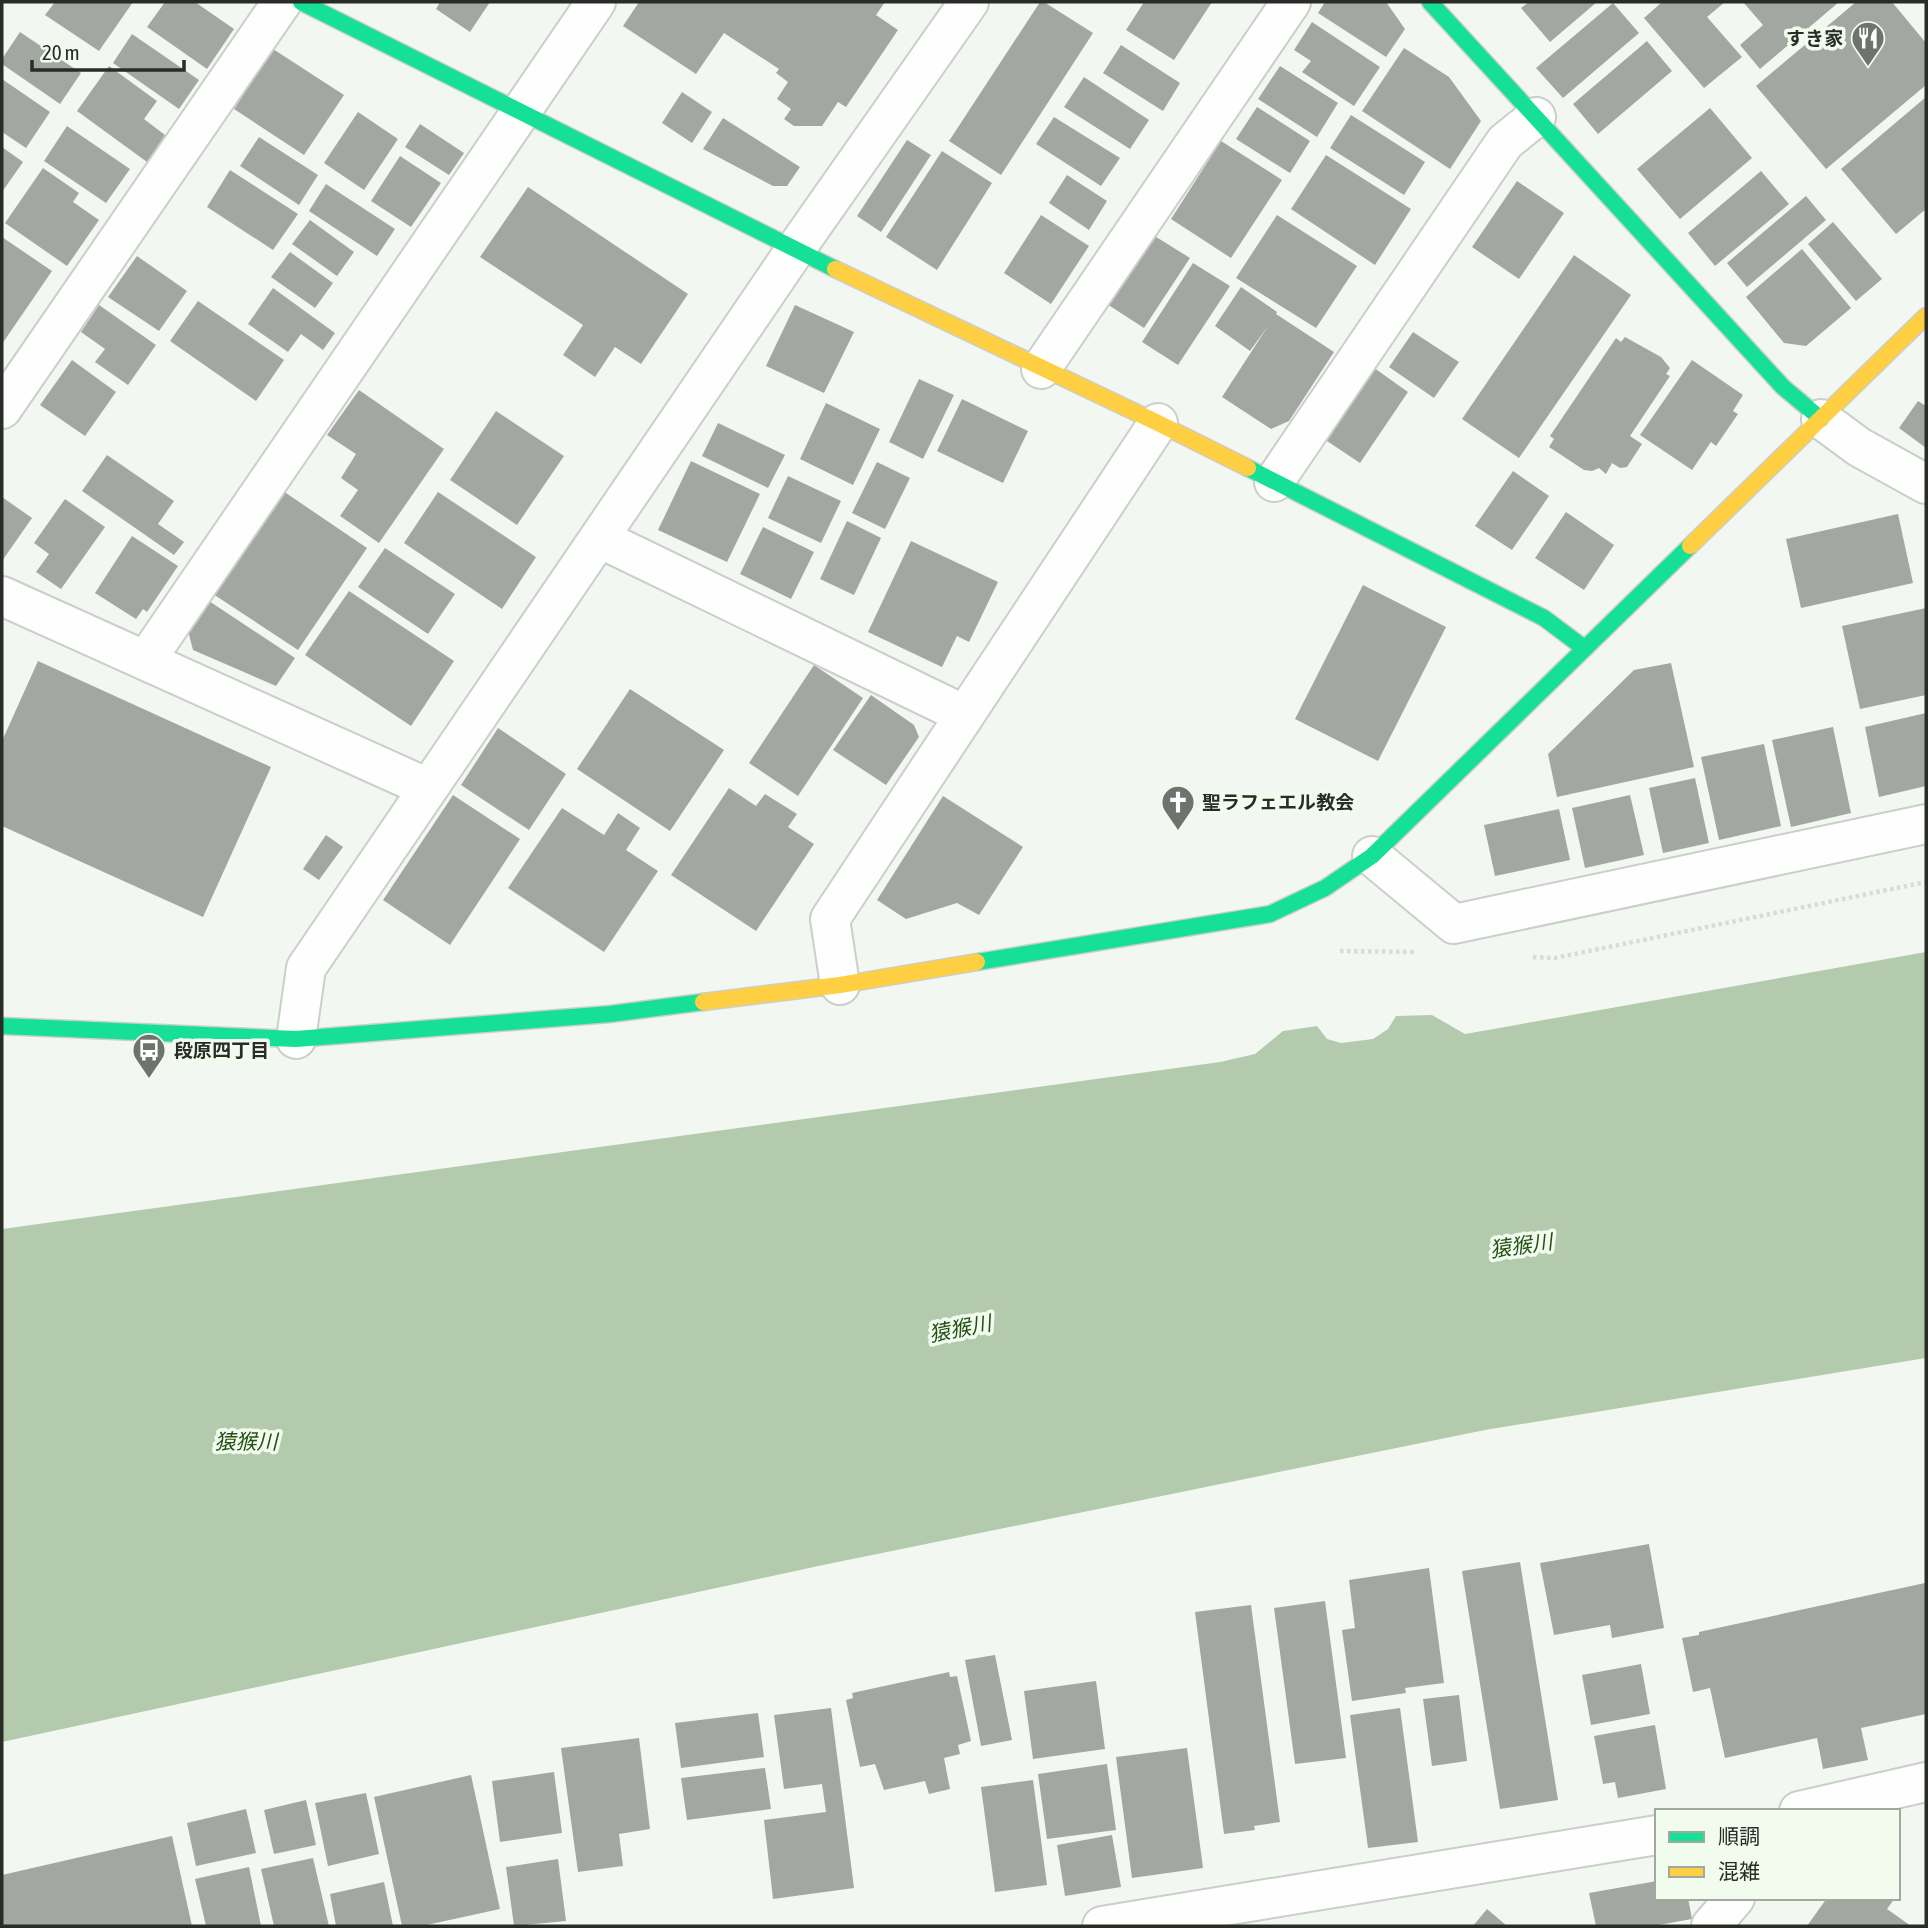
<svg xmlns="http://www.w3.org/2000/svg" width="1928" height="1928" font-family="'Asap Condensed','Noto Sans JP',sans-serif">
	<style>
		.water { fill: #b3cbac }
		.building { fill: #a3a7a2 }
		.lines { fill: none; stroke-linecap: round; stroke-linejoin: round }
		.street-casing { stroke: #cacfc9; stroke-width: 42 }
		.fast-casing { stroke: #cacfc9; stroke-width: 19 }
		.slow-casing { stroke: #cacfc9; stroke-width: 19 }
		.path { stroke: #d9dbd9; stroke-width: 4.5; stroke-dasharray: 3.5 3.5; stroke-linecap: butt }
		.street { stroke: #fdfefd; stroke-width: 38 }
		.fast { stroke: #16e098; stroke-width: 16 }
		.slow { stroke: #ffcf43; stroke-width: 16 }
		.labels { text-anchor: middle; dominant-baseline: central; stroke-width: 7; stroke-linejoin: round; paint-order: stroke }
		.poi-label { font-size: 19px; font-weight: bold; fill: #292c27; stroke: #f1fbee; text-anchor: start }
		.water-label { font-size: 21px; font-style: italic; fill: #254f15; stroke: #f1fbee }
	</style>
	<rect width="100%" height="100%" fill="#f2f8f1"/>
	<path class="water" d="M 1926,952 L 1926,1358 L 1485,1430 L 823,1565 L 2,1742 L 2,1229 L 1220,1062 L 1255,1054 L 1283,1031 L 1317,1026 L 1327,1039 L 1341,1043 L 1373,1039 L 1388,1029 L 1396,1016 L 1432,1015 L 1465,1034 Z"/>
	<path class="building" d="M 55,2 L 133,2 L 99,51 L 45,15 Z
		M 165,2 L 195,2 L 234,29 L 207,69 L 147,27 Z
		M 440,2 L 490,2 L 470,32 L 436,9 Z
		M 639,2 L 885,2 L 876,15 L 898,30 L 846,107 L 838,102 L 822,126 L 794,126 L 784,119 L 791,109 L 777,99 L 788,82 L 776,73 L 779,69 L 724,33 L 696,74 L 623,26 Z
		M 1040,2 L 1044,2 L 1093,33 L 1001,175 L 949,141 Z
		M 1144,2 L 1212,2 L 1174,60 L 1126,30 Z
		M 1325,2 L 1386,2 L 1405,29 L 1386,57 L 1318,13 Z
		M 1529,2 L 1597,2 L 1550,42 L 1521,8 Z
		M 1662,2 L 1725,2 L 1707,17 L 1742,57 L 1704,88 L 1644,18 Z
		M 1743,2 L 1839,2 L 1760,69 L 1740,45 L 1763,25 Z
		M 1856,2 L 1892,2 L 1926,43 L 1926,85 L 1826,169 L 1756,86 Z
		M 1613,3 L 1639,33 L 1563,98 L 1536,68 Z
		M 1312,22 L 1380,67 L 1354,106 L 1302,72 L 1311,61 L 1294,50 Z
		M 20,32 L 81,73 L 60,104 L 2,64 L 2,59 Z
		M 132,34 L 199,80 L 179,109 L 113,63 Z
		M 1647,41 L 1672,71 L 1598,134 L 1573,104 Z
		M 1121,45 L 1180,83 L 1163,111 L 1103,73 Z
		M 1404,48 L 1449,77 L 1481,121 L 1450,169 L 1362,111 Z
		M 273,49 L 344,95 L 304,155 L 234,109 Z
		M 109,66 L 157,101 L 144,119 L 165,135 L 147,162 L 77,111 Z
		M 1280,66 L 1338,103 L 1317,137 L 1258,99 Z
		M 1084,77 L 1149,120 L 1130,149 L 1064,107 Z
		M 2,79 L 50,112 L 26,148 L 2,132 Z
		M 682,92 L 712,112 L 692,143 L 662,123 Z
		M 1926,97 L 1926,209 L 1896,234 L 1841,169 Z
		M 1257,107 L 1310,141 L 1290,173 L 1236,139 Z
		M 1710,108 L 1752,158 L 1680,219 L 1637,169 Z
		M 358,112 L 398,139 L 364,190 L 324,163 Z
		M 1351,115 L 1425,162 L 1404,195 L 1330,148 Z
		M 1054,117 L 1120,158 L 1101,186 L 1036,144 Z
		M 723,118 L 800,167 L 787,186 L 773,186 L 703,149 Z
		M 420,124 L 464,153 L 449,175 L 405,147 Z
		M 67,126 L 130,169 L 106,203 L 44,161 Z
		M 259,137 L 318,175 L 299,205 L 240,166 Z
		M 907,140 L 931,155 L 881,232 L 857,216 Z
		M 1221,141 L 1282,180 L 1231,258 L 1171,219 Z
		M 2,147 L 23,162 L 2,192 Z
		M 942,151 L 992,183 L 937,270 L 886,237 Z
		M 1326,155 L 1411,209 L 1375,265 L 1291,209 Z
		M 400,156 L 441,183 L 411,227 L 371,201 Z
		M 43,168 L 79,193 L 73,202 L 99,220 L 67,266 L 5,223 Z
		M 230,170 L 298,214 L 273,250 L 207,207 Z
		M 1761,171 L 1789,204 L 1715,266 L 1688,233 Z
		M 1067,175 L 1107,201 L 1089,230 L 1049,203 Z
		M 1517,181 L 1564,213 L 1519,279 L 1472,247 Z
		M 326,184 L 395,229 L 377,256 L 309,211 Z
		M 528,187 L 688,294 L 641,364 L 615,347 L 595,377 L 563,355 L 583,325 L 480,257 Z
		M 1806,196 L 1826,220 L 1747,287 L 1727,263 Z
		M 1041,215 L 1089,246 L 1051,304 L 1004,273 Z
		M 1277,215 L 1357,266 L 1316,328 L 1236,278 Z
		M 310,220 L 354,252 L 337,276 L 292,244 Z
		M 1833,222 L 1882,279 L 1856,301 L 1808,244 Z
		M 1153,235 L 1190,258 L 1144,328 L 1107,304 Z
		M 2,237 L 52,271 L 2,344 Z
		M 1802,249 L 1851,308 L 1806,346 L 1784,343 L 1746,297 Z
		M 290,252 L 333,283 L 315,308 L 271,277 Z
		M 1574,255 L 1631,295 L 1519,458 L 1462,419 Z
		M 137,256 L 187,291 L 159,331 L 108,297 Z
		M 1193,263 L 1230,286 L 1178,365 L 1142,342 Z
		M 1241,287 L 1277,312 L 1276,314 L 1334,352 L 1289,421 L 1271,429 L 1222,397 L 1268,326 L 1250,351 L 1215,326 Z
		M 273,288 L 335,333 L 323,350 L 301,334 L 288,352 L 248,324 Z
		M 198,301 L 284,360 L 256,401 L 170,341 Z
		M 99,305 L 156,345 L 128,385 L 95,362 L 105,349 L 81,332 Z
		M 795,305 L 854,332 L 824,393 L 766,366 Z
		M 1413,332 L 1459,362 L 1434,398 L 1389,367 Z
		M 1625,337 L 1661,357 L 1670,368 L 1666,374 L 1670,376 L 1630,436 L 1642,444 L 1627,467 L 1620,468 L 1612,463 L 1606,474 L 1599,468 L 1592,471 L 1584,470 L 1549,447 L 1554,439 L 1550,436 L 1616,338 L 1621,342 Z
		M 72,360 L 116,392 L 85,436 L 40,405 Z
		M 1692,360 L 1743,395 L 1733,411 L 1738,414 L 1716,446 L 1711,442 L 1692,470 L 1640,435 Z
		M 1370,365 L 1408,392 L 1360,463 L 1321,437 Z
		M 919,379 L 954,395 L 923,459 L 889,442 Z
		M 359,390 L 444,449 L 379,543 L 340,516 L 358,490 L 341,478 L 356,454 L 327,435 Z
		M 962,399 L 1028,431 L 1003,483 L 937,451 Z
		M 1918,401 L 1926,406 L 1926,448 L 1899,428 Z
		M 826,403 L 880,429 L 853,485 L 800,459 Z
		M 496,411 L 564,456 L 517,525 L 450,480 Z
		M 718,423 L 785,455 L 768,488 L 702,456 Z
		M 107,455 L 174,501 L 158,524 L 184,542 L 174,555 L 82,491 Z
		M 691,461 L 760,494 L 727,562 L 658,530 Z
		M 877,462 L 910,478 L 885,529 L 852,513 Z
		M 1513,471 L 1549,496 L 1512,550 L 1475,526 Z
		M 788,476 L 841,501 L 821,543 L 768,518 Z
		M 283,491 L 367,548 L 298,650 L 213,594 Z
		M 438,492 L 536,557 L 502,609 L 404,543 Z
		M 2,497 L 32,518 L 2,561 Z
		M 65,499 L 105,527 L 61,589 L 36,572 L 49,554 L 34,543 Z
		M 1566,512 L 1614,545 L 1584,590 L 1535,558 Z
		M 1898,514 L 1913,583 L 1801,608 L 1786,539 Z
		M 847,521 L 881,538 L 854,595 L 820,579 Z
		M 763,527 L 814,552 L 791,599 L 740,574 Z
		M 132,536 L 178,566 L 147,612 L 143,609 L 136,619 L 95,593 Z
		M 911,541 L 998,582 L 969,642 L 957,636 L 942,667 L 868,632 Z
		M 385,548 L 455,594 L 428,634 L 358,587 Z
		M 1363,585 L 1446,627 L 1378,761 L 1295,719 Z
		M 349,591 L 454,661 L 411,726 L 305,655 Z
		M 206,599 L 295,658 L 276,686 L 193,650 L 187,627 Z
		M 1926,608 L 1926,695 L 1860,709 L 1842,626 Z
		M 38,661 L 271,767 L 203,917 L 2,826 L 2,741 Z
		M 1671,663 L 1694,767 L 1557,797 L 1548,754 L 1634,670 Z
		M 814,665 L 863,698 L 798,796 L 749,763 Z
		M 630,689 L 724,750 L 670,831 L 577,769 Z
		M 871,695 L 914,725 L 919,737 L 886,785 L 833,750 Z
		M 1926,713 L 1926,786 L 1879,797 L 1865,727 Z
		M 1833,727 L 1851,813 L 1791,827 L 1772,740 Z
		M 498,728 L 566,774 L 529,830 L 461,785 Z
		M 1764,744 L 1781,826 L 1719,840 L 1701,757 Z
		M 1695,778 L 1709,843 L 1663,853 L 1649,788 Z
		M 729,788 L 756,806 L 765,794 L 797,814 L 788,827 L 814,844 L 756,931 L 671,875 Z
		M 453,795 L 520,839 L 450,945 L 383,900 Z
		M 1630,795 L 1644,855 L 1585,868 L 1572,808 Z
		M 943,796 L 1023,847 L 979,915 L 957,903 L 906,919 L 877,900 Z
		M 562,808 L 604,835 L 618,813 L 640,828 L 626,850 L 658,871 L 604,952 L 508,888 Z
		M 1559,809 L 1570,860 L 1495,876 L 1484,825 Z
		M 326,835 L 343,847 L 319,880 L 303,869 Z
		M 1649,1544 L 1664,1628 L 1612,1638 L 1610,1625 L 1554,1635 L 1540,1563 Z
		M 1520,1562 L 1558,1800 L 1500,1809 L 1462,1571 Z
		M 1429,1568 L 1444,1683 L 1405,1688 L 1406,1693 L 1352,1701 L 1342,1630 L 1355,1628 L 1349,1580 Z
		M 1925,1583 L 1926,1714 L 1861,1728 L 1868,1760 L 1823,1769 L 1817,1738 L 1725,1758 L 1710,1688 L 1693,1692 L 1682,1638 L 1699,1635 L 1699,1632 Z
		M 1325,1601 L 1346,1758 L 1295,1764 L 1274,1608 Z
		M 1251,1605 L 1280,1822 L 1254,1826 L 1255,1830 L 1224,1834 L 1195,1612 Z
		M 995,1655 L 1012,1740 L 981,1746 L 965,1660 Z
		M 1641,1664 L 1650,1714 L 1591,1725 L 1582,1675 Z
		M 949,1672 L 950,1677 L 957,1676 L 971,1741 L 958,1745 L 960,1754 L 944,1758 L 950,1789 L 929,1794 L 925,1781 L 884,1790 L 875,1764 L 860,1767 L 846,1700 L 853,1698 L 852,1693 Z
		M 1096,1681 L 1105,1749 L 1033,1759 L 1024,1691 Z
		M 1459,1695 L 1467,1761 L 1432,1766 L 1423,1699 Z
		M 831,1708 L 854,1888 L 773,1899 L 764,1820 L 826,1812 L 822,1784 L 784,1789 L 774,1715 Z
		M 1400,1708 L 1418,1842 L 1368,1848 L 1350,1715 Z
		M 758,1713 L 764,1757 L 681,1768 L 675,1723 Z
		M 1655,1725 L 1666,1789 L 1618,1798 L 1615,1782 L 1603,1784 L 1594,1736 Z
		M 639,1738 L 650,1829 L 619,1834 L 623,1866 L 578,1872 L 561,1748 Z
		M 1187,1748 L 1203,1868 L 1132,1878 L 1116,1757 Z
		M 1107,1764 L 1116,1830 L 1047,1839 L 1038,1774 Z
		M 765,1768 L 771,1809 L 687,1820 L 681,1778 Z
		M 554,1772 L 562,1833 L 500,1842 L 492,1781 Z
		M 471,1775 L 500,1909 L 422,1926 L 402,1926 L 374,1797 Z
		M 1033,1780 L 1047,1885 L 995,1892 L 981,1787 Z
		M 366,1793 L 379,1854 L 328,1866 L 315,1803 Z
		M 306,1800 L 316,1845 L 274,1854 L 264,1810 Z
		M 246,1809 L 256,1853 L 196,1866 L 187,1823 Z
		M 1112,1835 L 1121,1887 L 1065,1896 L 1057,1845 Z
		M 172,1836 L 192,1926 L 2,1926 L 2,1875 Z
		M 313,1858 L 329,1926 L 274,1926 L 261,1869 Z
		M 558,1859 L 566,1921 L 514,1926 L 506,1867 Z
		M 249,1867 L 261,1926 L 206,1926 L 195,1879 Z
		M 1657,1881 L 1657,1898 L 1688,1898 L 1692,1919 L 1653,1926 L 1596,1926 L 1589,1893 Z
		M 384,1882 L 393,1926 L 336,1926 L 330,1894 Z
		M 1827,1898 L 1895,1898 L 1887,1909 L 1911,1926 L 1807,1926 Z
		M 1487,1909 L 1507,1926 L 1473,1926 Z"/>
	<g class="lines">
		<defs>
			<path id="street" d="M 1041,369 L 1291,2
				M 2,409 L 282,2
				M 1821,419 L 1859,447 L 1926,484
				M 1274,482 L 1505,142 L 1536,117
				M 599,538 L 965,715
				M 2,596 L 428,788
				M 146,660 L 596,2
				M 1372,856 L 1454,924 L 1926,824
				M 840,985 L 830,919 L 1158,423
				M 296,1039 L 306,968 L 795,250 L 969,2
				M 1799,1811 L 1926,1782
				M 1102,1926 L 1657,1835
				M 1711,1926 L 1735,1898"/>
			<path id="fast" d="M 301,2 L 835,269
				M 1430,2 L 1783,387 L 1821,419
				M 1248,468 L 1544,618 L 1584,648
				M 977,962 L 1270,914 L 1325,888 L 1372,856 L 1690,546
				M 2,1026 L 296,1039 L 610,1014 L 703,1002"/>
			<path id="slow" d="M 835,269 L 1158,423 L 1248,468
				M 1690,546 L 1926,316
				M 703,1002 L 840,985 L 977,962"/>
		</defs>
		<use href="#street" class="street-casing"/>
		<use href="#fast" class="fast-casing"/>
		<use href="#slow" class="slow-casing"/>
		<path class="path" d="M 1340,951 L 1415,952
			M 1533,957 L 1555,958 L 1926,882"/>
		<use href="#street" class="street"/>
		<use href="#fast" class="fast"/>
		<use href="#slow" class="slow"/>
	</g>
	<defs>
		<symbol id="restaurant-pin" viewBox="-11 -11 22 30"><path d="M0 17L-7.5 6A9.5 9.5 0 1 1 7.5 6Z" fill="#6f736e" stroke="#f1fbee"/><path d="M-5-6h1v4h1v-4h1v4h1v-4h1v5L-1.5 .5V6h-2V.5L-5-1ZM5-6V6H3V1.5H1.5Q1.5-4 5-6Z" fill="#fff"/></symbol>
		<symbol id="church-pin" viewBox="-11 -11 22 30"><path d="M0 17L-7.5 6A9.5 9.5 0 1 1 7.5 6Z" fill="#6f736e" stroke="#f1fbee"/><path d="M-1.2-6h2.4v3.5h3.3v2.4h-3.3V6h-2.4V-.1h-3.3v-2.4h3.3Z" fill="#fff"/></symbol>
		<symbol id="bus-pin" viewBox="-11 -11 22 30"><path d="M0 17L-7.5 6A9.5 9.5 0 1 1 7.5 6Z" fill="#6f736e" stroke="#f1fbee"/><path d="M-5-6H5V4H4V6H2V4H-2V6H-4V4H-5ZM-3.5-4V0h7V-4ZM-3.5 1.2v1.5H-2V1.2ZM2 1.2v1.5H3.5V1.2Z" fill="#fff"/></symbol>
	</defs>
	<g fill-rule="evenodd">
		<use href="#restaurant-pin" x="1849" y="19" width="38" height="52"/>
		<use href="#church-pin" x="1159" y="783" width="38" height="52"/>
		<use href="#bus-pin" x="130" y="1031" width="38" height="52"/>
	</g>
	<g class="labels">
		<g class="poi-label">
			<text x="1843" y="38" text-anchor="end">すき家</text>
			<text x="1202" y="802">聖ラフェエル教会</text>
			<text x="174" y="1050">段原四丁目</text>
		</g>
		<g class="water-label">
			<text transform="translate(1521 1245) rotate(-8)">猿猴川</text>
			<text transform="translate(960 1328) rotate(-11)">猿猴川</text>
			<text x="246" y="1441">猿猴川</text>
		</g>
	</g>
	<rect width="1928" height="1928" fill="none" stroke="#292c27" stroke-width="7"/>
	<rect x="1655" y="1809" width="245" height="91" fill="#f1fbee" stroke="#a1a89e" stroke-width="2"/>
	<rect x="1669" y="1832" width="35" height="10" fill="#16e098" stroke="#a1a89e" stroke-width="2"/>
	<text x="1718" y="1844" font-size="21" fill="#292c27">順調</text>
	<rect x="1669" y="1867" width="35" height="10" fill="#ffcf43" stroke="#a1a89e" stroke-width="2"/>
	<text x="1718" y="1879" font-size="21" fill="#292c27">混雑</text>
	<path d="M32 60v10h152v-10" fill="none" stroke="#292c27" stroke-width="3.5"/>
	<text x="42" y="60" font-size="21" fill="#292c27" stroke="#f1fbee" stroke-width="5" paint-order="stroke">20 m</text>
</svg>
